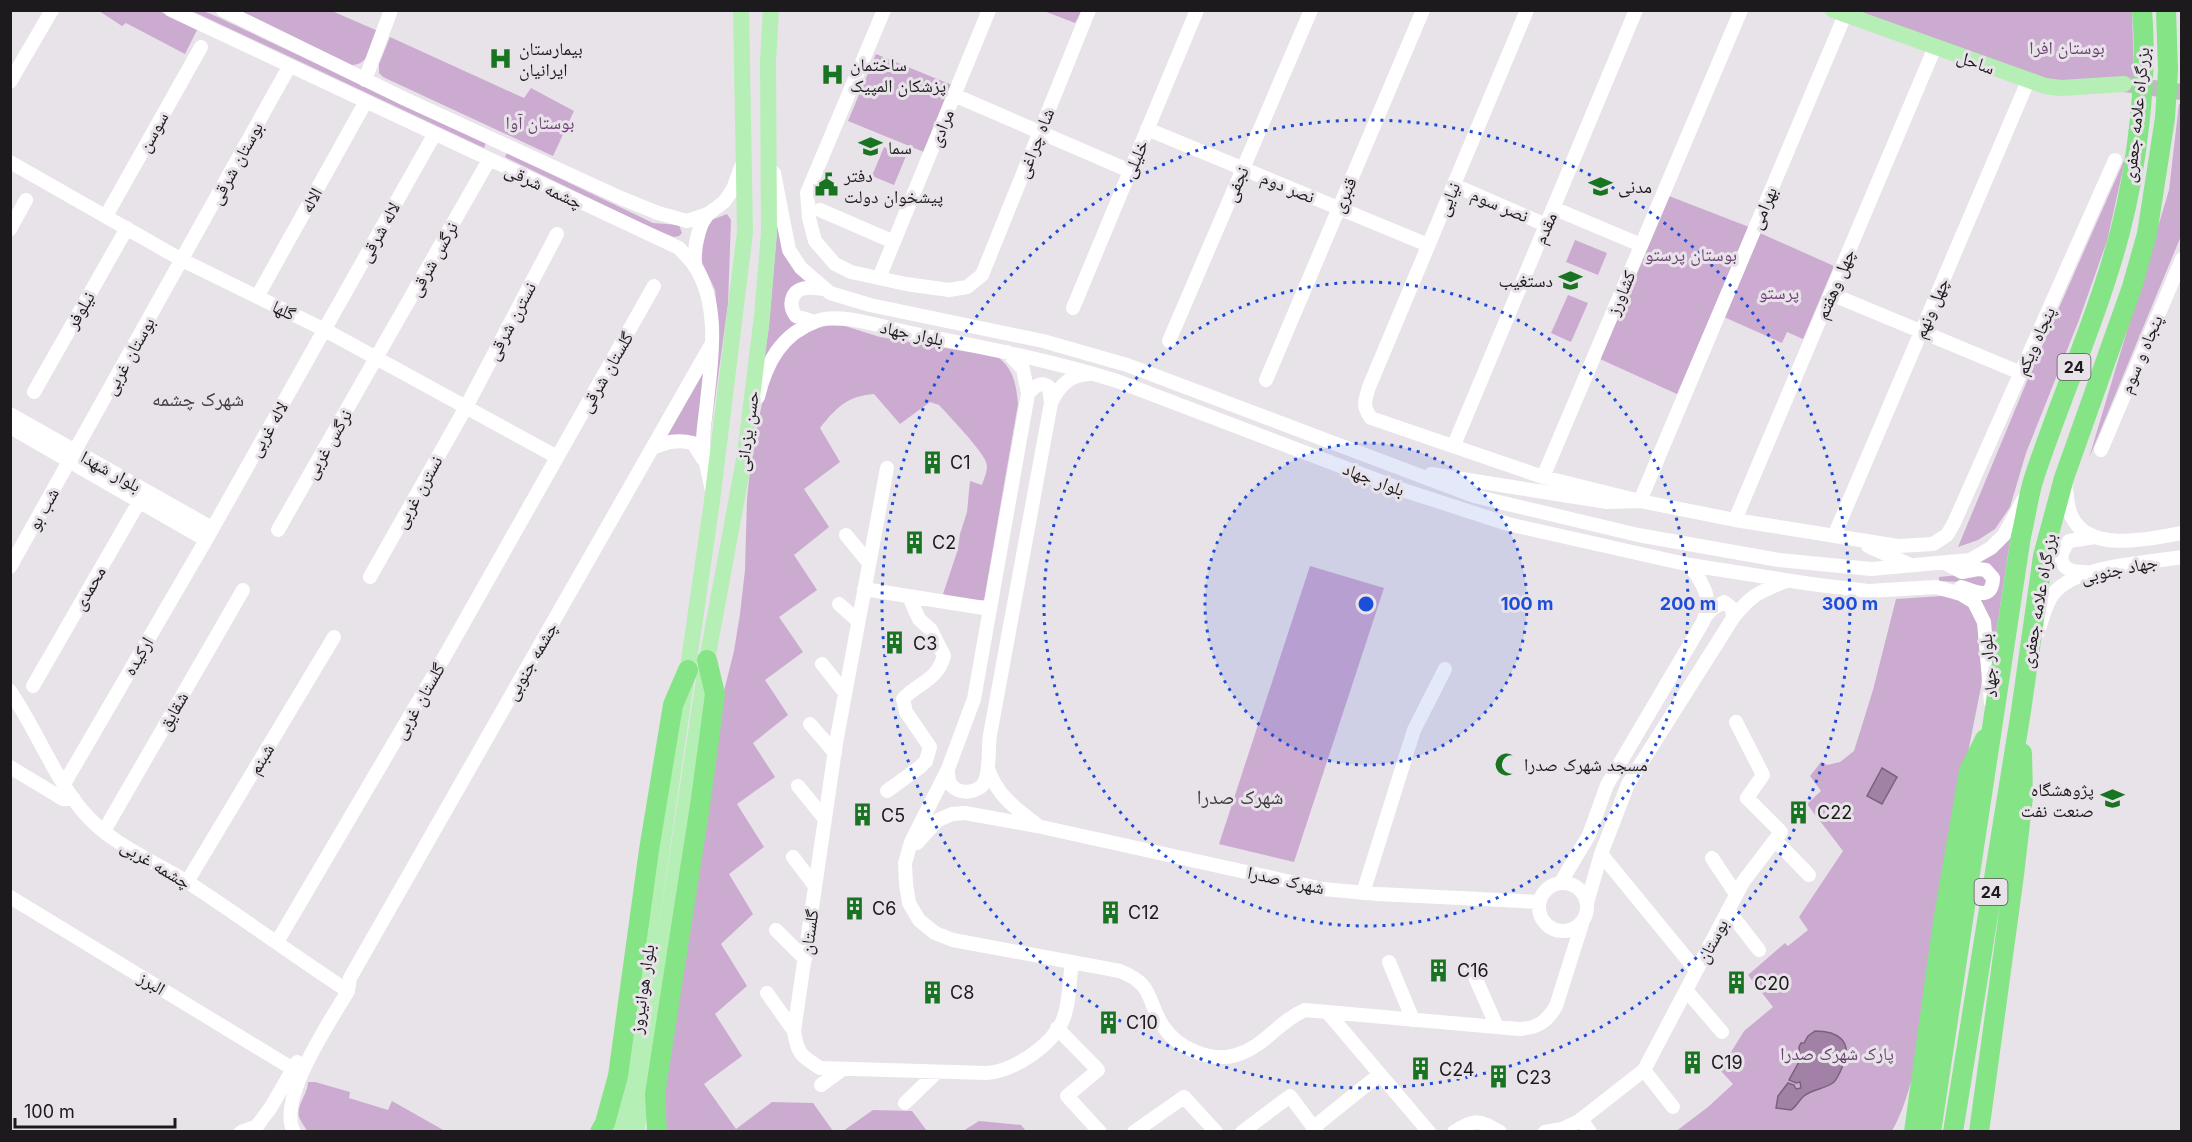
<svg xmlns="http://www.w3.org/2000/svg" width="2192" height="1142" font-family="Inter,'Noto Naskh Arabic',sans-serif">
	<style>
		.green { fill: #ccabd1 }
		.water { fill: #a281a7; stroke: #7a627d; stroke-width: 1.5 }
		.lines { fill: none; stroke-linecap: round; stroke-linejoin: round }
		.major-tunnel { stroke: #bfbac0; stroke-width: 16; stroke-dasharray: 16 8; stroke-linecap: butt }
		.minor { stroke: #fff; stroke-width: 14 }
		.major { stroke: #b6efb6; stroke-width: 16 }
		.highway { stroke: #85e486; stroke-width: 20 }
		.ring { fill: none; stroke: #1d4ed8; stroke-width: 3; stroke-dasharray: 3 6 }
		.labels { text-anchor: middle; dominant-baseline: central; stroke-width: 6; stroke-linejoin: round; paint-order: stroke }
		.shield { fill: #e8e2e9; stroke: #59565a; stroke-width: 1.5 }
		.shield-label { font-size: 16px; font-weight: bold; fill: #1c1a1c }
		.park-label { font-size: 18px; fill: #6d4174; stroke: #e8e2e9 }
		.poi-label { font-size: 18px; fill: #1c1a1c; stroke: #e8e2e9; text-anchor: start }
		.street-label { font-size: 18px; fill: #1c1a1c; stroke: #e8e2e9 }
		.neighbourhood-label { font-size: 20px; fill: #413d42; stroke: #e8e2e9 }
		.centre { fill: #1d4ed8; stroke: #e8e2e9; stroke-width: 3 }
		.ring-label { font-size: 18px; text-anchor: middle; font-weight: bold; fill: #1d4ed8; stroke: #e8e2e9; stroke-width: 6; stroke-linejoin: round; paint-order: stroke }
	</style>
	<rect width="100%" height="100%" fill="#e8e2e9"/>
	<path class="green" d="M 99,11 L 159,11 L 197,30 L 185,54 L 126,23 L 122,26 Z
		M 192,11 L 203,11 L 211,14 L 486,143 L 484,148 Z
		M 240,11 L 332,11 L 378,31 C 373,44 369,65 352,65 Z
		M 1044,11 L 1082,11 L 1075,23 Z
		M 1847,11 L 2132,11 L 2134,78 L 2063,84 Z
		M 390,37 L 524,98 L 531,88 L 574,111 L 553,156 L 383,77 L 379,73 L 379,64 Z
		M 876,54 L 952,85 L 924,152 L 848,121 Z
		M 2179,104 L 2182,105 L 2181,236 L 2089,458 L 2169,190 Z
		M 884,147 L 906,156 L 894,185 L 872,176 Z
		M 507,153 L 653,223 L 679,225 L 682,233 L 679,236 L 674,237 L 649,227 L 505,157 Z
		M 2126,156 L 2107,241 L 2079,320 L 2026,453 L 2010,507 L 1995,529 L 1978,540 L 1958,547 L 2032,369 Z
		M 1669,196 L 1749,227 L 1677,394 L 1600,359 Z
		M 727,214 L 731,220 L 728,304 L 709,443 L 719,327 L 715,290 L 700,258 L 709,221 Z
		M 778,219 L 811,284 L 790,293 L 804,324 L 763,367 L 769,326 Z
		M 1760,233 L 1834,266 L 1803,339 L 1787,332 L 1782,343 L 1724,317 Z
		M 1575,240 L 1607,253 L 1598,275 L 1566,262 Z
		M 1568,295 L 1588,303 L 1571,342 L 1551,333 Z
		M 825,325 L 845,326 L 880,337 L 998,357 C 1014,370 1016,384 1018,404 L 984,600 C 970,601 955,600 943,594 L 958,549 L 960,534 L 967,512 L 970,481 L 982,485 C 984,478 989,469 986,462 C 981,449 950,417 939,405 L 930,402 L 900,424 L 874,394 C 847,396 836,408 820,428 L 840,462 L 804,489 L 829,527 L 794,555 L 817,590 L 779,617 L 803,652 L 765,680 L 788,715 L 753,743 L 775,777 L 737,804 L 764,847 L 729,874 L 753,914 L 721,944 L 747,986 L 715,1014 L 742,1056 L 704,1084 L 736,1129 L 772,1102 L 813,1103 L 833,1131 L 666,1132 L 664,1080 L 718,715 L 734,651 L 740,614 L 745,570 L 747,500 L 752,450 L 763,399 L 778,355 L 806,331 Z
		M 708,355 L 698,442 C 685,437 677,433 663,438 Z
		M 2011,535 L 1994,647 L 1991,664 L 1979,599 L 1997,588 L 1971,566 Z
		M 1310,566 L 1384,588 L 1294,862 L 1219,844 Z
		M 1969,574 L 1988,576 L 1985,589 L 1961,582 L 1939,581 L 1939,577 Z
		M 1941,596 L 1958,598 L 1975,611 L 1984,656 L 1981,687 L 1948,853 L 1914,1069 C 1909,1091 1903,1111 1892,1131 L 1675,1132 L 1708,1107 L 1733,1084 L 1720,1070 L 1744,1031 L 1773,1007 L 1748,975 L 1785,943 L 1788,946 L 1808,930 L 1799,917 L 1843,851 L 1807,804 L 1821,791 L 1810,776 L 1821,762 L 1827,765 L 1840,762 L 1854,751 L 1873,690 L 1896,599 Z
		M 308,1082 L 315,1082 L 350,1092 L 349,1098 L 388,1110 L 392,1101 L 445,1131 L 307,1131 C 305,1127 301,1122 299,1117 C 296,1105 308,1094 308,1082 Z
		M 873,1110 L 912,1111 L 927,1131 L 843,1131 Z
		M 979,1121 L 1021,1125 L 1026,1131 L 963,1131 Z"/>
	<path class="water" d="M 1882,768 L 1897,777 L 1882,804 L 1867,796 Z
		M 1815,1031 C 1838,1031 1853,1041 1843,1065 C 1841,1070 1838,1078 1834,1082 C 1826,1089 1812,1089 1804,1096 C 1799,1100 1797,1106 1791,1110 L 1776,1108 L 1778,1096 L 1788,1083 L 1794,1085 L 1796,1089 L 1801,1088 L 1800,1082 L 1796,1083 L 1789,1080 L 1800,1060 L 1799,1047 L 1801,1043 L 1804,1043 L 1808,1036 Z"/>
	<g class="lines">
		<path class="major-tunnel" d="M 2124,84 L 2182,92"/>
		<path class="minor" d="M 171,10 L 679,248 C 684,254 690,259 694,265 C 720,303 712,358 707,401 C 706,414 703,429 703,442 C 703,458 709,472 711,487
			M 223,10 L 405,99 L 621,198 L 658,213 L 687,221 L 708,214 L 724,202 L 733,189 L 741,167
			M 884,10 L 807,193 L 809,218 L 815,241 L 835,264 L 851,272 L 906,284 L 949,290 L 967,287 L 982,275 L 1089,10
			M 1527,10 L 1369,387 C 1365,400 1362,406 1371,418 L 1543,477 L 1640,501 L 1735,520 L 1898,546 L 1933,544 L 1947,535 L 1954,523 L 2115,160
			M 365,80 L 391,10
			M 10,82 L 52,10
			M 954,95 L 1130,171
			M 1147,129 L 1428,245
			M 10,162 L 182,260 L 325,330 L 557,457
			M 774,173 L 789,250 L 801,268 L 830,293 L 870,305 L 1043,341 L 1127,365 L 1474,496 L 1638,535 L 1779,560 L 1871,569 L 1970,560 L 1991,548 L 2004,535 L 2023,500
			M 1454,185 L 1546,225
			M 1553,208 L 1641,245
			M 820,210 L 894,242
			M 106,216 L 201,47
			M 10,229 L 26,200
			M 695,266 C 694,247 696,229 708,214
			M 879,278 L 989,10
			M 1831,294 L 2021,373
			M 257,297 L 365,103
			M 1073,308 L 1197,10
			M 814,322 L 796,316 C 787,304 792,288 808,288 C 813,287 819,289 823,289
			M 1169,341 L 1311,10
			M 1007,352 L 1023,369 L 1028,394 L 974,699 L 948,769 L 911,842 L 905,863 L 906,884 L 909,903 L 919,920 L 935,933 L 953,940 L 1120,971 C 1155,985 1146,1000 1163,1026 C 1177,1048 1211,1063 1236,1055 C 1266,1046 1277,1022 1305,1010 L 1519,1029 C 1537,1028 1547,1022 1556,1006 L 1582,924
			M 1266,380 L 1423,10
			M 34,392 L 127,228
			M 1028,394 C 1035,386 1040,381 1049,387 L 1051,403
			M 758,397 C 766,363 781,334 817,321 C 841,312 886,328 911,333 C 981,347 1050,360 1117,381 L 1406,491 L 1508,524 L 1690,565 L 1811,584 L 1868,591 L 1936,587 L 1961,594 L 1974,602 L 1984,622 L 1991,703
			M 10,414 L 212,528
			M 10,427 L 206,540
			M 1454,445 L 1636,10
			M 652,448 C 667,442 677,439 693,443 L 703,459
			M 2101,450 L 2182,259
			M 887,468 L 836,743 L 794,1031 C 797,1053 801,1056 820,1068 L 987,1073 C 1013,1071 1050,1047 1062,1022 C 1070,1005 1069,981 1072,962
			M 1431,474 L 1607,502 L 1640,501 L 1845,15
			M 1543,477 L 1741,10
			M 2065,483 C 2067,493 2067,506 2071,515 C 2087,554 2150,539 2182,533
			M 1735,520 L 1935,47
			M 278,530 L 489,160
			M 846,535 L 869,563
			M 1834,536 L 2028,81
			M 1868,546 L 1908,564
			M 1947,564 L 1962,572 L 1978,569 L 1986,570 L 1993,578 C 1992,602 1975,591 1961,587
			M 10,567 L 289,67
			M 2085,572 C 2061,572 2055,560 2069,541 L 2095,537
			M 370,577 L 466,407 L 557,234
			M 864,589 L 990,609
			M 839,604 L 858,621
			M 1705,617 L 1712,609 L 1724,602 L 1732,608 L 1733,618
			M 2038,632 C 2042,620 2046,602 2054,593 C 2077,565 2146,563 2182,557
			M 822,664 L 845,693
			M 33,686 L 143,495
			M 10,691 C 36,729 52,773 81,809 C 109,844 152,860 189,883 C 243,918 294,956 348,991
			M 810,724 L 835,753
			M 10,767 L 63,799 L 74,799
			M 948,769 C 948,774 948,779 950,783 C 957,796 979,794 985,781 C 990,770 988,748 990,735 L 1051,403 C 1059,386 1070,374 1090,374
			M 988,769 C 997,795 1015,808 1036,824
			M 64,784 L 206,540 L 434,135
			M 798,786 L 825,819
			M 887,791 L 920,767 L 926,761 L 930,747 L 906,712 L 903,699 C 919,682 937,681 944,656 L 931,630 L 919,619 L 909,597
			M 104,831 L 243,590
			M 1775,840 L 1809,875
			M 917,843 L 938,820 L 952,814 L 965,813 L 1037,826 L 1323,889 L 1378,894 L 1539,902
			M 1601,854 L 1696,970
			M 793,857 L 815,886
			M 1712,858 L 1736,894
			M 187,882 L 334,637
			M 1561,882 L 1589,835 L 1607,785 L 1703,622 C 1713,597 1704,586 1690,565
			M1539 907a24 24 0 1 1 48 0a24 24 0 1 1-48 0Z
			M 1363,893 L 1414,730 L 1445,669
			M 10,897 L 293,1069
			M 1587,903 L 1601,854 L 1628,784 L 1733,618 C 1751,595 1759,592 1786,581
			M 1728,910 L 1759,950
			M 776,930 L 805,959
			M 277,942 L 442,661 L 654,286
			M 1389,962 L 1413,1020
			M 1471,968 L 1497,1027
			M 1686,990 L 1722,1032
			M 767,993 L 794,1031
			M 1328,1013 L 1429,1132
			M 1057,1028 L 1098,1070 L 1067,1096 L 1100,1132
			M 1644,1070 L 1673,1107
			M 821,1085 L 843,1069
			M 905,1103 L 937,1072
			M 1581,1119 L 1590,1132
			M 1314,1127 L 1380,1074
			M 241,1132 L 257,1126 L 271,1107 L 297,1062
			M 294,1132 C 276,1100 331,1020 348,991 L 350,978 L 711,345
			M 1134,1132 L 1184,1097 L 1216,1132
			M 1242,1132 L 1290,1096 L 1317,1132
			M 1454,1132 C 1476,1118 1479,1120 1500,1132
			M 1545,1132 L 1562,1129 L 1579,1121 L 1644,1070 L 1743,882 L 1781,832 L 1747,798 L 1763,775 L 1736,722"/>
		<path class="major" d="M 1833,10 L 2045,86 L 2061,88 L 2124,84
			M 621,1132 L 712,501 L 745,232 L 741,10
			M 636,1132 L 707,660 L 745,454 L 762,316 L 769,233 L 768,61 L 771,10"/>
		<path class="highway" d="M 600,1132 L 605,1123 L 618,1076 L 649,850 L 673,705 L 688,670
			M 657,1132 L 655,1094 L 701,799 L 715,694 L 707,660
			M 1914,1132 L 1943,922 L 1969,771 L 1985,739
			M 1931,1132 L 2021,536 C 2026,517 2028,496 2034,478 C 2061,396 2098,316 2120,232 C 2137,167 2148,77 2142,10
			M 1953,1132 L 2021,711 L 2043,556 L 2064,478 L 2132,287 L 2147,234 L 2165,118 L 2168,70 L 2166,10
			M 1979,1132 L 2014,875 L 2023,797 L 2022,753"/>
	</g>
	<circle cx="1366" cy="604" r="161" fill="#1d4ed8" fill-opacity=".12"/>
	<g class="ring">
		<circle cx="1366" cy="604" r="161"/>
		<circle cx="1366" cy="604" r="322"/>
		<circle cx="1366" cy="604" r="484"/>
	</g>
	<defs>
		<symbol id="hospital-bare" viewBox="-9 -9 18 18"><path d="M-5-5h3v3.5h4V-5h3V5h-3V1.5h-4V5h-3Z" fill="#197422" stroke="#e8e2e9" stroke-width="2.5" paint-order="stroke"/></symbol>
		<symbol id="school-bare" viewBox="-9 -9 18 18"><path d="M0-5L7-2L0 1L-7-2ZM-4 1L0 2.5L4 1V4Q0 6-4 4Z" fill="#197422" stroke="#e8e2e9" stroke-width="2.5" paint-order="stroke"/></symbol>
		<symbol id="civic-bare" viewBox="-9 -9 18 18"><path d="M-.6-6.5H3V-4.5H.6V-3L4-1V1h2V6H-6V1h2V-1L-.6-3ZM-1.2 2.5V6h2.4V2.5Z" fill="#197422" stroke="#e8e2e9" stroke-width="2.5" paint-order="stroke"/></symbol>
		<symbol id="building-bare" viewBox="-9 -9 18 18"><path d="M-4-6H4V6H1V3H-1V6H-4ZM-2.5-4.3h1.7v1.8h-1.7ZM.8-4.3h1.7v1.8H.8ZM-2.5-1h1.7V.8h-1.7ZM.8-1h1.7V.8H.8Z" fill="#197422" stroke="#e8e2e9" stroke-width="2.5" paint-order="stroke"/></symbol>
		<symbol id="mosque-bare" viewBox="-9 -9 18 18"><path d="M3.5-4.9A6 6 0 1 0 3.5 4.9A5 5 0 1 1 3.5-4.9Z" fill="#197422" stroke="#e8e2e9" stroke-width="2.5" paint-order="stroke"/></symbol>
		<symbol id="university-bare" viewBox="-9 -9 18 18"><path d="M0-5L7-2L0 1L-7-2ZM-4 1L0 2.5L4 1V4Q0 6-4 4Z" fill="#197422" stroke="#e8e2e9" stroke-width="2.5" paint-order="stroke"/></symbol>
	</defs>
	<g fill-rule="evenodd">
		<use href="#hospital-bare" x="484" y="42" width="33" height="33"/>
		<use href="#hospital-bare" x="816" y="58" width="33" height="33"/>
		<use href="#school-bare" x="854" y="130" width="33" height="33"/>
		<use href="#civic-bare" x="810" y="168" width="33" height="33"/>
		<use href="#school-bare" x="1584" y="170" width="33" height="33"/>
		<use href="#school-bare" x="1554" y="264" width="33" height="33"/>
		<use href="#building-bare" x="916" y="446" width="33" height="33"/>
		<use href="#building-bare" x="898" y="526" width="33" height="33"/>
		<use href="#building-bare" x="878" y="626" width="33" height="33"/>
		<use href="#mosque-bare" x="1490" y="748" width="33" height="33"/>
		<use href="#university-bare" x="2096" y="782" width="33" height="33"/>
		<use href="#building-bare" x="1782" y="796" width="33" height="33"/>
		<use href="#building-bare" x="846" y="798" width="33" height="33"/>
		<use href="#building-bare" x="838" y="892" width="33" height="33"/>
		<use href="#building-bare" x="1094" y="896" width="33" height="33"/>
		<use href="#building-bare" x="1422" y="954" width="33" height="33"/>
		<use href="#building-bare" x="1720" y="966" width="33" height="33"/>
		<use href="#building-bare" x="916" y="976" width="33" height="33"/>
		<use href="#building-bare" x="1092" y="1006" width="33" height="33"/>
		<use href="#building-bare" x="1676" y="1046" width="33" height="33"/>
		<use href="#building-bare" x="1404" y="1052" width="33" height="33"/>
		<use href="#building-bare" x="1482" y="1060" width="33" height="33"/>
	</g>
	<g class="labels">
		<g class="shield">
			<rect x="2057.5" y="354" width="33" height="26" rx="4.5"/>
			<rect x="1974.5" y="879" width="33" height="26" rx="4.5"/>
		</g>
		<g class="shield-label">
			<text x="2074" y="367">24</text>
			<text x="1991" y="892">24</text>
		</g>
		<g class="park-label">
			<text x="2067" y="47">بوستان افرا</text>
			<text x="540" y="122">بوستان آوا</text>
			<text x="1691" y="254">بوستان پرستو</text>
			<text x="1779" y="292">پرستو</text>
			<text x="1837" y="1053">پارک شهرک صدرا</text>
		</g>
		<g class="poi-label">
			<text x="519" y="48">بیمارستان<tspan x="519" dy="21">ایرانیان</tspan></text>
			<text x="850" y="64">ساختمان<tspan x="850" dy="21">پزشکان المپیک</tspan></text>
			<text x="888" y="147">سما</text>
			<text x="844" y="175">دفتر<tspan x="844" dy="21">پیشخوان دولت</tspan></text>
			<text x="1618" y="186">مدنی</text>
			<text x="1553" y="280" text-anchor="end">دستغیب</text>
			<text x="950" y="462">C1</text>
			<text x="932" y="542">C2</text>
			<text x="913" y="643">C3</text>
			<text x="1524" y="764">مسجد شهرک صدرا</text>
			<text x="2094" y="789" text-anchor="end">پژوهشگاه<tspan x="2094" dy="21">صنعت نفت</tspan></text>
			<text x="1817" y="812">C22</text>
			<text x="881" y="815">C5</text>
			<text x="872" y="908">C6</text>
			<text x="1128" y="912">C12</text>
			<text x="1457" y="970">C16</text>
			<text x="1754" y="983">C20</text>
			<text x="950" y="992">C8</text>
			<text x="1126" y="1022">C10</text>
			<text x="1711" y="1062">C19</text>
			<text x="1439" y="1069">C24</text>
			<text x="1516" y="1077">C23</text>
		</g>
		<g class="street-label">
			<text transform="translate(1976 62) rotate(20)">ساحل</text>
			<text transform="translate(2136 115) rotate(-84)">بزرگراه علامه جعفری</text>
			<text transform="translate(941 128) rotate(-68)">مرادی</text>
			<text transform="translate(153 132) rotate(-61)">سوسن</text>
			<text transform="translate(1035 143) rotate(-68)">شاه چراغی</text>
			<text transform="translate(1135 159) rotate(-67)">خلیلی</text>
			<text transform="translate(236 163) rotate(-61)">بوستان شرقی</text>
			<text transform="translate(1236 184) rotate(-67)">نجفی</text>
			<text transform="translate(544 186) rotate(25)">چشمه شرقی</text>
			<text transform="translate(1288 187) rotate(22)">نصر دوم</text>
			<text transform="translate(1344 195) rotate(-67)">قنبری</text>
			<text transform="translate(1448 199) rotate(-67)">نیایی</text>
			<text transform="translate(311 200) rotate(-61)">الاله</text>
			<text transform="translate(1500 205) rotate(23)">نصر سوم</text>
			<text transform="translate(1763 208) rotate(-67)">بهرامی</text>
			<text transform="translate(1545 228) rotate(-67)">مقدم</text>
			<text transform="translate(379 232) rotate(-61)">لاله شرقی</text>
			<text transform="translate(433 259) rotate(-61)">نرگس شرقی</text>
			<text transform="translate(1835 284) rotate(-67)">چهل وهفتم</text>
			<text transform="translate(1621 293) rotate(-67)">کشاورز</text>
			<text transform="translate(1931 308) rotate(-67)">چهل ونهم</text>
			<text transform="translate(80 310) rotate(-60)">نیلوفر</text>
			<text transform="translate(284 310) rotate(26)">گلها</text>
			<text transform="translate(511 321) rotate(-62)">نسترن شرقی</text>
			<text transform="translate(912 333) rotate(12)">بلوار جهاد</text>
			<text transform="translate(2035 341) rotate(-66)">پنجاه ویکم</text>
			<text transform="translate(2141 354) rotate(-67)">پنجاه و سوم</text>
			<text transform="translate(129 356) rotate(-61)">بوستان غربی</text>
			<text transform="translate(606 372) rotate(-60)">گلستان شرقی</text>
			<text transform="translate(268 429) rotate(-60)">لاله غربی</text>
			<text transform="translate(747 431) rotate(-82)">حسن یزدانی</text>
			<text transform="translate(328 444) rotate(-60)">نرگس غربی</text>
			<text transform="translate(111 471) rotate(29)">بلوار شهدا</text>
			<text transform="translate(1374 479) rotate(21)">بلوار جهاد</text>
			<text transform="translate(418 492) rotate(-61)">نسترن غربی</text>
			<text transform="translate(43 509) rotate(-61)">شب بو</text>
			<text transform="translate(2119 569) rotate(-12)">جهاد جنوبی</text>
			<text transform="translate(89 588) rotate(-60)">محمدی</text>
			<text transform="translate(2038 601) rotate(-80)">بزرگراه علامه جعفری</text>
			<text transform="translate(138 656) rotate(-60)">ارکیده</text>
			<text transform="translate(531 661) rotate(-60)">چشمه جنوبی</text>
			<text transform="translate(1988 666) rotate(-95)">بلوار جهاد</text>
			<text transform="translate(419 701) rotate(-60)">گلستان غربی</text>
			<text transform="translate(173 711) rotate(-60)">شقایق</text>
			<text transform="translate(261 759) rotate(-59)">شبنم</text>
			<text transform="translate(156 864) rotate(31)">چشمه غربی</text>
			<text transform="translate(1286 880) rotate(12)">شهرک صدرا</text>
			<text transform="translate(809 932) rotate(-82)">گلستان</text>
			<text transform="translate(1712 941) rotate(-62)">بوستان</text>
			<text transform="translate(152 983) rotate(31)">البرز</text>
			<text transform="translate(642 989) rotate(-82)">بلوار هوانیروز</text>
		</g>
		<g class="neighbourhood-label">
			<text x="198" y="399">شهرک چشمه</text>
			<text x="1240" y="797">شهرک صدرا</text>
		</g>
	</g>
	<circle cx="1366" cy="604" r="9" class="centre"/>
	<g class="ring-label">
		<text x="1527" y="610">100 m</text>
		<text x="1688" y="610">200 m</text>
		<text x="1850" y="610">300 m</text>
	</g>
	<rect width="2192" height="1142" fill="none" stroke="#1c1a1c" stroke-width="24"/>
	<path d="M15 1118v9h160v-9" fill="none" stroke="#1c1a1c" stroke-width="3"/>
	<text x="24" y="1118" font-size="18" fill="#1c1a1c" stroke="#e8e2e9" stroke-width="4.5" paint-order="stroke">100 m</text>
</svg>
